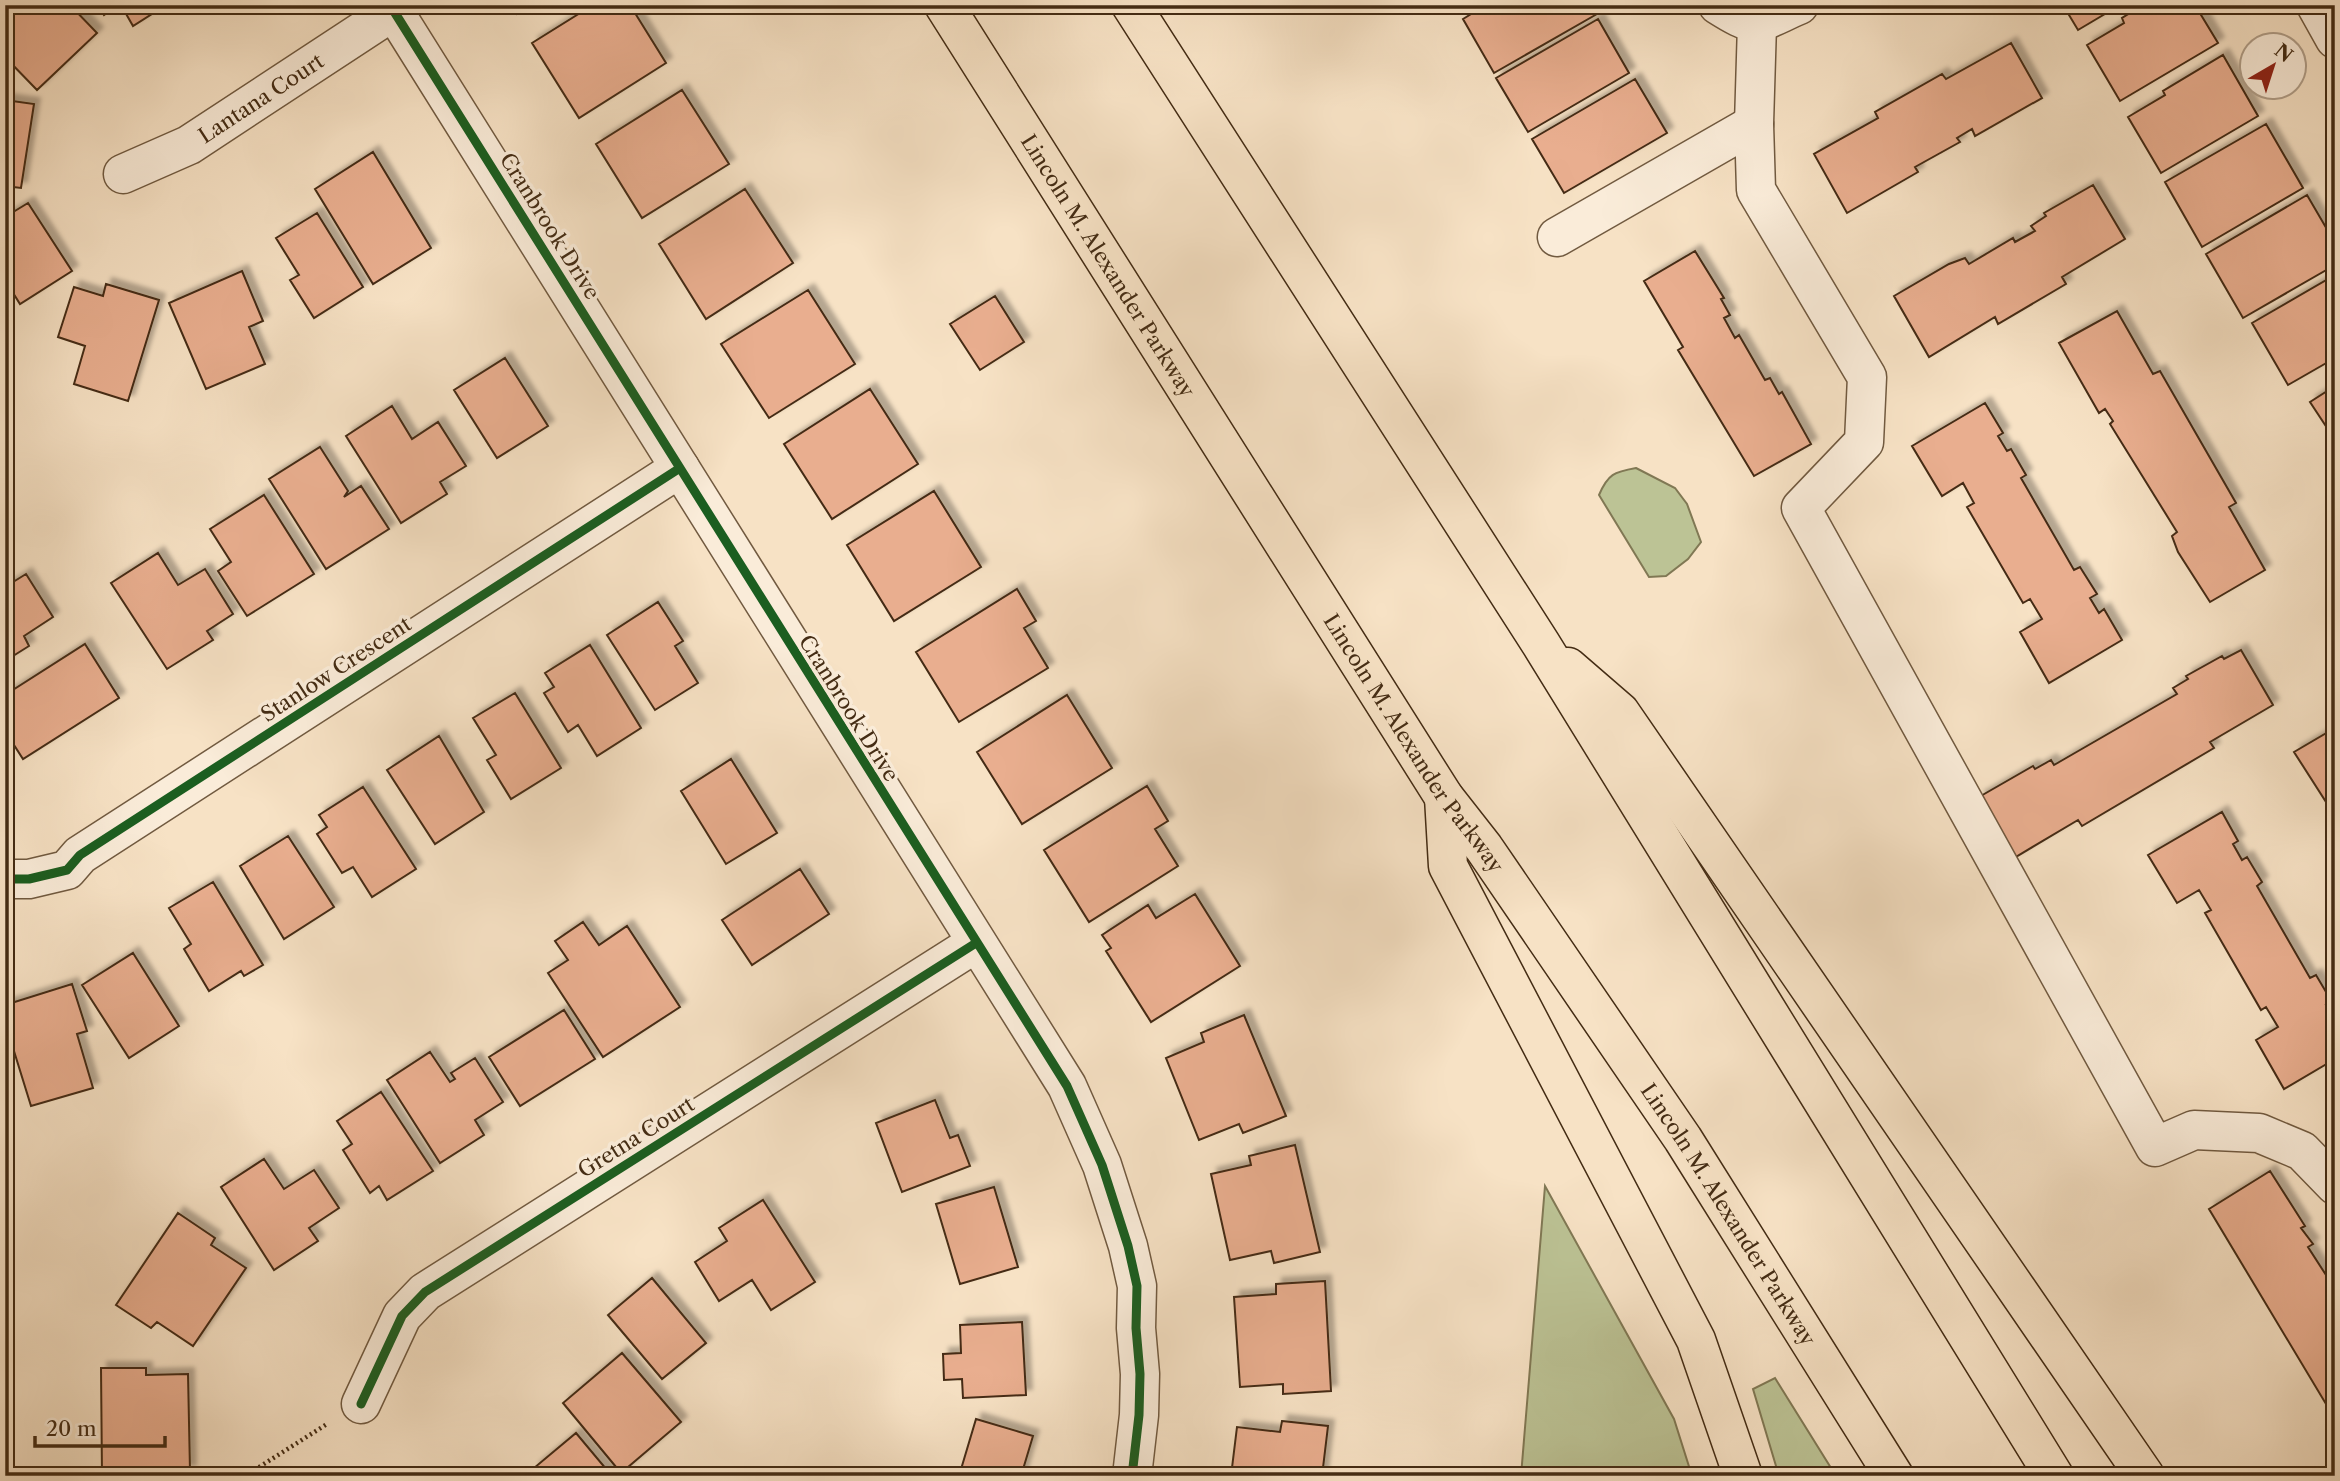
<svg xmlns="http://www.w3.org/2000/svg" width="2340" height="1481" font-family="'Libre Caslon Text',serif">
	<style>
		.green { fill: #bcc395; stroke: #807854; stroke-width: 2 }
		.building { fill: #e9ae8f; stroke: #442c14; stroke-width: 2; filter: url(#shadow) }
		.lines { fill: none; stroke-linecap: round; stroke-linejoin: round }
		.minor-casing { stroke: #715a40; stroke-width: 41 }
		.highway-casing { stroke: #442c14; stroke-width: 41 }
		.path { stroke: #442c14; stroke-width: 4.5; stroke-dasharray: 2 3.5; stroke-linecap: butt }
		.minor { stroke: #faecd9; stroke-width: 38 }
		.highway { stroke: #f7e2c5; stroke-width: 38 }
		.cycleway-casing { stroke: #faecd9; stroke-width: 13 }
		.cycleway { stroke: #1b5e20; stroke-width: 9 }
		.labels { text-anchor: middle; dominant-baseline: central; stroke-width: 7; stroke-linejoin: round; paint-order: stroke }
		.street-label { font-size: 21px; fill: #442c14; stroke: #faecd9 }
	</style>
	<defs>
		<filter id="shadow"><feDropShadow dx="6" dy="-6" stdDeviation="2" flood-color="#0004"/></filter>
	</defs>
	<rect width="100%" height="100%" fill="#f7e2c5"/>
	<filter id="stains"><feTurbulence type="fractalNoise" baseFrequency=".00286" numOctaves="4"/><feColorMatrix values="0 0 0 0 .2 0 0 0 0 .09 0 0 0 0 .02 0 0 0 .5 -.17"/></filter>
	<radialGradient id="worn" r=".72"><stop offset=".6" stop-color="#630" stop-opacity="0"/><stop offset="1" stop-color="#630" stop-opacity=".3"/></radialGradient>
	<path class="green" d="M 1636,468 L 1675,488 L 1687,504 L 1701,542 L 1688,559 L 1666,576 L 1649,577 L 1599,495 C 1608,474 1614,472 1636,468 Z
		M 1545,1186 L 1674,1419 L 1692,1476 L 1521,1476 Z
		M 1775,1378 L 1836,1476 L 1779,1476 L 1753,1389 Z"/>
	<path class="building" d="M 9,5 L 28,5 L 34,11 L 39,5 L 70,5 L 97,33 L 37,90 L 5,57 L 5,9 Z
		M 98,5 L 118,5 L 104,15 Z
		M 121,5 L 166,5 L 133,26 Z
		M 511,5 L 531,5 L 517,14 Z
		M 593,5 L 630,5 L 666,63 L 579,118 L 532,43 Z
		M 1486,5 L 1591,5 L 1597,14 L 1494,73 L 1463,19 Z
		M 2063,5 L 2120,5 L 2078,30 Z
		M 2143,5 L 2195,5 L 2218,43 L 2120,101 L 2087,45 L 2124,23 L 2122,18 Z
		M 1598,19 L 1629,73 L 1528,132 L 1496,78 Z
		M 2011,43 L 2042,98 L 1975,136 L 1972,129 L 1957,138 L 1960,142 L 1915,167 L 1918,172 L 1847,213 L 1814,154 L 1878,118 L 1875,112 L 1942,74 L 1946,79 Z
		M 2223,55 L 2258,116 L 2161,173 L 2128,117 L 2165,95 L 2163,91 Z
		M 1635,79 L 1667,133 L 1564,193 L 1532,139 Z
		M 682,90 L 729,164 L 642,218 L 596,144 Z
		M 5,100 L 34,104 L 21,188 L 5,186 Z
		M 2266,124 L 2303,188 L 2202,247 L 2165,182 Z
		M 373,152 L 431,248 L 373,284 L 315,189 Z
		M 2093,185 L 2125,239 L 2062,277 L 2066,284 L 1998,324 L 1995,317 L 1929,357 L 1894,296 L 1949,264 L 1965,258 L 1969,264 L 2013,238 L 2015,242 L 2035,231 L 2031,226 L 2046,216 L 2044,213 Z
		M 745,189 L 793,263 L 706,319 L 659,244 Z
		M 2307,195 L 2335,243 L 2335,265 L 2243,318 L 2206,254 Z
		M 28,203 L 72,271 L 20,304 L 5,280 L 5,217 Z
		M 317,213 L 363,287 L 314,318 L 290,280 L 299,275 L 276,238 Z
		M 1695,251 L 1724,298 L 1721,299 L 1730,315 L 1724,318 L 1735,338 L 1739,335 L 1765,380 L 1770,378 L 1779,394 L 1782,392 L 1811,444 L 1754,476 L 1678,350 L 1683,347 L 1644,281 Z
		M 242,271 L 263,321 L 249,327 L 265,364 L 206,389 L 169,303 Z
		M 2335,275 L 2335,358 L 2288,385 L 2252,323 Z
		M 106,284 L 159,300 L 128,401 L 74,384 L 85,346 L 58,337 L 74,287 L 103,296 Z
		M 808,290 L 855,364 L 769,418 L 721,344 Z
		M 995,296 L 1024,342 L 980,370 L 950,324 Z
		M 2117,311 L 2153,374 L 2160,371 L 2236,503 L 2229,507 L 2265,570 L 2210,602 L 2178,552 L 2172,536 L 2177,532 L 2110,424 L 2113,421 L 2105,409 L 2099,413 L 2059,343 Z
		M 505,358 L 548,426 L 497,458 L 454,390 Z
		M 2335,386 L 2335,440 L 2310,402 Z
		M 870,389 L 918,464 L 832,519 L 784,444 Z
		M 1985,403 L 2003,433 L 1998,436 L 2007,451 L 2011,449 L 2026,475 L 2021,478 L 2074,570 L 2080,567 L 2097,594 L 2090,598 L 2099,613 L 2104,609 L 2122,640 L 2049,683 L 2020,632 L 2042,619 L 2030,599 L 2023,603 L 1967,507 L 1974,503 L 1963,483 L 1942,496 L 1912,446 Z
		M 392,406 L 412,439 L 438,422 L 466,466 L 440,482 L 447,494 L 401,523 L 346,436 Z
		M 320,447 L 348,491 L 344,497 L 361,486 L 389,529 L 326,569 L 269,479 Z
		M 934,491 L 981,567 L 894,621 L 847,545 Z
		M 264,495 L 314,574 L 247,616 L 218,571 L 231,562 L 210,529 Z
		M 158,553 L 178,585 L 205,569 L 233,614 L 207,631 L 213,640 L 167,669 L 111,583 Z
		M 26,574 L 53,617 L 24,636 L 29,646 L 5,661 L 5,587 Z
		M 1017,589 L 1036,621 L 1024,628 L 1048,668 L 959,722 L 916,652 Z
		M 658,602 L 683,641 L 675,646 L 698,683 L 655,710 L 607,635 Z
		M 85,644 L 119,698 L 23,759 L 5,731 L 5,695 Z
		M 590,645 L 641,728 L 597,756 L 578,725 L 568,732 L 544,693 L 554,687 L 545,673 Z
		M 2241,650 L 2273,705 L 2210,742 L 2214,748 L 2082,826 L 2078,820 L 2014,858 L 1979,797 L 2033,766 L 2035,769 L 2051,760 L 2054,765 L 2177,694 L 2173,688 L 2188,679 L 2186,676 L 2222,656 L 2224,659 Z
		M 515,693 L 561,768 L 511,799 L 487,760 L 496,755 L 473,718 Z
		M 1067,695 L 1112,768 L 1022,824 L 977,752 Z
		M 2335,728 L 2335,816 L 2294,752 Z
		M 439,736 L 484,812 L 435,844 L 387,770 Z
		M 731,759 L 777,833 L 726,864 L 681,791 Z
		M 1147,786 L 1168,821 L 1155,829 L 1178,866 L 1089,922 L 1044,850 Z
		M 363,787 L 416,869 L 372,897 L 353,867 L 342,873 L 317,834 L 327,827 L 319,815 Z
		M 2222,812 L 2238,841 L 2233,844 L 2242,860 L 2247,857 L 2262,882 L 2257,886 L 2310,978 L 2316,975 L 2332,1002 L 2326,1005 L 2335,1019 L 2335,1059 L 2284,1089 L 2256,1040 L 2278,1027 L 2266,1007 L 2261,1010 L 2205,913 L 2211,910 L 2199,890 L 2177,903 L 2148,855 Z
		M 288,836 L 334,907 L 284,939 L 240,866 Z
		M 800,869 L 829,914 L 752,965 L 722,920 Z
		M 213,882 L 263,965 L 244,976 L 241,971 L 209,991 L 184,949 L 191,944 L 169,908 Z
		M 1195,894 L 1240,966 L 1151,1022 L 1106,951 L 1111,948 L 1102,935 L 1148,905 L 1156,918 Z
		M 583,922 L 599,945 L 627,926 L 680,1007 L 603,1057 L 548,973 L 568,960 L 555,941 Z
		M 133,953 L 179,1026 L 129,1058 L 82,985 Z
		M 72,984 L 87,1031 L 77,1034 L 93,1088 L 31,1106 L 5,1022 L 5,1005 Z
		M 564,1010 L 595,1059 L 520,1106 L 489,1057 Z
		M 1244,1015 L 1286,1116 L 1243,1133 L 1239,1124 L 1199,1140 L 1166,1058 L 1204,1042 L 1201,1033 Z
		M 430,1052 L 450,1082 L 455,1079 L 451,1073 L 475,1058 L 503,1102 L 475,1120 L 484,1135 L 440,1163 L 387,1080 Z
		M 381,1092 L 433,1171 L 387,1200 L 379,1186 L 370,1193 L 343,1150 L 352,1144 L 337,1121 Z
		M 935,1100 L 950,1138 L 958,1135 L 970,1166 L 902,1192 L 876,1123 Z
		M 1295,1145 L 1320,1252 L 1274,1263 L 1271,1251 L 1230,1260 L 1211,1174 L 1251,1165 L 1249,1156 Z
		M 264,1159 L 284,1189 L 314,1170 L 339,1208 L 309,1228 L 318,1241 L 274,1270 L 221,1187 Z
		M 2270,1171 L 2305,1226 L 2301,1228 L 2313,1244 L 2308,1247 L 2335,1289 L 2335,1406 L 2332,1401 L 2326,1404 L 2209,1209 Z
		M 994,1187 L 1018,1267 L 960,1284 L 936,1204 Z
		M 763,1200 L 815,1282 L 771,1310 L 752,1280 L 719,1301 L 695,1262 L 727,1241 L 719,1228 Z
		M 178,1213 L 215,1238 L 211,1245 L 246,1268 L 193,1346 L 157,1322 L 151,1328 L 116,1305 Z
		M 652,1278 L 706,1343 L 662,1379 L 608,1315 Z
		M 1325,1281 L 1331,1391 L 1283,1394 L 1283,1384 L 1240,1387 L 1234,1297 L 1276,1294 L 1276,1284 Z
		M 1022,1322 L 1026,1395 L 963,1398 L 962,1379 L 944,1380 L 943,1354 L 961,1353 L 960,1325 Z
		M 622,1353 L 681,1422 L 621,1473 L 563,1403 Z
		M 101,1368 L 146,1368 L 146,1375 L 188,1374 L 190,1471 L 148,1471 L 149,1476 L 102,1476 Z
		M 976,1419 L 1033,1436 L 1021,1476 L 959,1476 Z
		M 1282,1421 L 1328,1426 L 1322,1476 L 1231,1476 L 1237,1427 L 1280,1432 Z
		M 576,1433 L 612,1476 L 541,1476 L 534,1468 Z"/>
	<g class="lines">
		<defs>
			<g id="minor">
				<path d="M 390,5 L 1067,1086 L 1102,1165 L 1128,1246 L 1137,1286 L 1136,1328 L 1140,1374 L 1139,1415 L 1132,1476"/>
				<path d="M 1718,5 C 1759,31 1757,23 1799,5"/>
				<path d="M 2316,5 L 2335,39"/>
				<path d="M 1757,24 L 1754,124 L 1756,190 L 1867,377 L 1864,442 L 1801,508 L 2155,1147 L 2194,1130 L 2259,1133 L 2302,1151 L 2335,1185"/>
				<path id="s1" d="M 123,174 L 189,145 L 393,11"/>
				<path d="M 1557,237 L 1754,124"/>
				<path d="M 5,879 L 29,879 L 67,870 L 80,855 L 680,468"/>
				<path d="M 361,1404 L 402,1316 L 425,1292 L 976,943"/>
			</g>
			<g id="highway">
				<path id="s2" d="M 944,5 L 1444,797 L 1484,848 L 1683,1139 L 1894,1476"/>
				<path d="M 1131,5 L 1541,644 L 2054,1476"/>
				<path d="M 1568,667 L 1620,712 L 2145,1476"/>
				<path d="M 1444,797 L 1448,866 L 1696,1340 L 1743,1476"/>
			</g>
		</defs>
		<use href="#minor" class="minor-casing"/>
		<use href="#highway" class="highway-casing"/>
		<path class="path" d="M 245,1476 L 327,1424"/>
		<use href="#minor" class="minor"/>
		<use href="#highway" class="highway"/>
		<defs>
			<path id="cycleway" d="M 390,5 L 1067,1086 L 1102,1165 L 1128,1246 L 1137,1286 L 1136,1328 L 1140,1374 L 1139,1415 L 1132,1476
				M 5,879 L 29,879 L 67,870 L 80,855 L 680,468
				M 361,1404 L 402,1316 L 425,1292 L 976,943"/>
		</defs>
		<use href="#cycleway" class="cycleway-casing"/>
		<use href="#cycleway" class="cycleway"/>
	</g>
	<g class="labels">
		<g class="street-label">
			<text stroke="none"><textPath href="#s1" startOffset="158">Lantana Court</textPath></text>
			<text transform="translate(550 226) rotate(58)">Cranbrook Drive</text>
			<text stroke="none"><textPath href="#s2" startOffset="308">Lincoln M. Alexander Parkway</textPath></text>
			<text transform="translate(336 669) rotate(-33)">Stanlow Crescent</text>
			<text transform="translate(849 708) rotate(58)">Cranbrook Drive</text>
			<text stroke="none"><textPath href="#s2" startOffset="875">Lincoln M. Alexander Parkway</textPath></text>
			<text transform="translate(636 1137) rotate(-32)">Gretna Court</text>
			<text stroke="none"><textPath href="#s2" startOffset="1442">Lincoln M. Alexander Parkway</textPath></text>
		</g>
	</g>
	<rect width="2340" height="1481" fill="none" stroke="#f7e2c5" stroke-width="28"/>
	<rect x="7" y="7" width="2326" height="1467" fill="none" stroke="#442c14" stroke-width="3.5"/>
	<rect x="14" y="14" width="2312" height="1453" fill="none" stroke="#442c14" stroke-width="2"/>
	<g transform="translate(2273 66) rotate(39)"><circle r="33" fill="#faecd9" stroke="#b19f8a" stroke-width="2"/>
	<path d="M0-5L12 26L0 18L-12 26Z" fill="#8f2418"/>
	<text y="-10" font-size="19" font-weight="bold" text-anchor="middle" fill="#442c14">N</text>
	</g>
	<path d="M35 1436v10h130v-10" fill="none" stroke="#442c14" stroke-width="3.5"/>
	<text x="46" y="1436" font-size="21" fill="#442c14" stroke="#faecd9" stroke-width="5" paint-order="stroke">20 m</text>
	<rect width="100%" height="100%" filter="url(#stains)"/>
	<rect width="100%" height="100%" fill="url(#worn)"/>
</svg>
